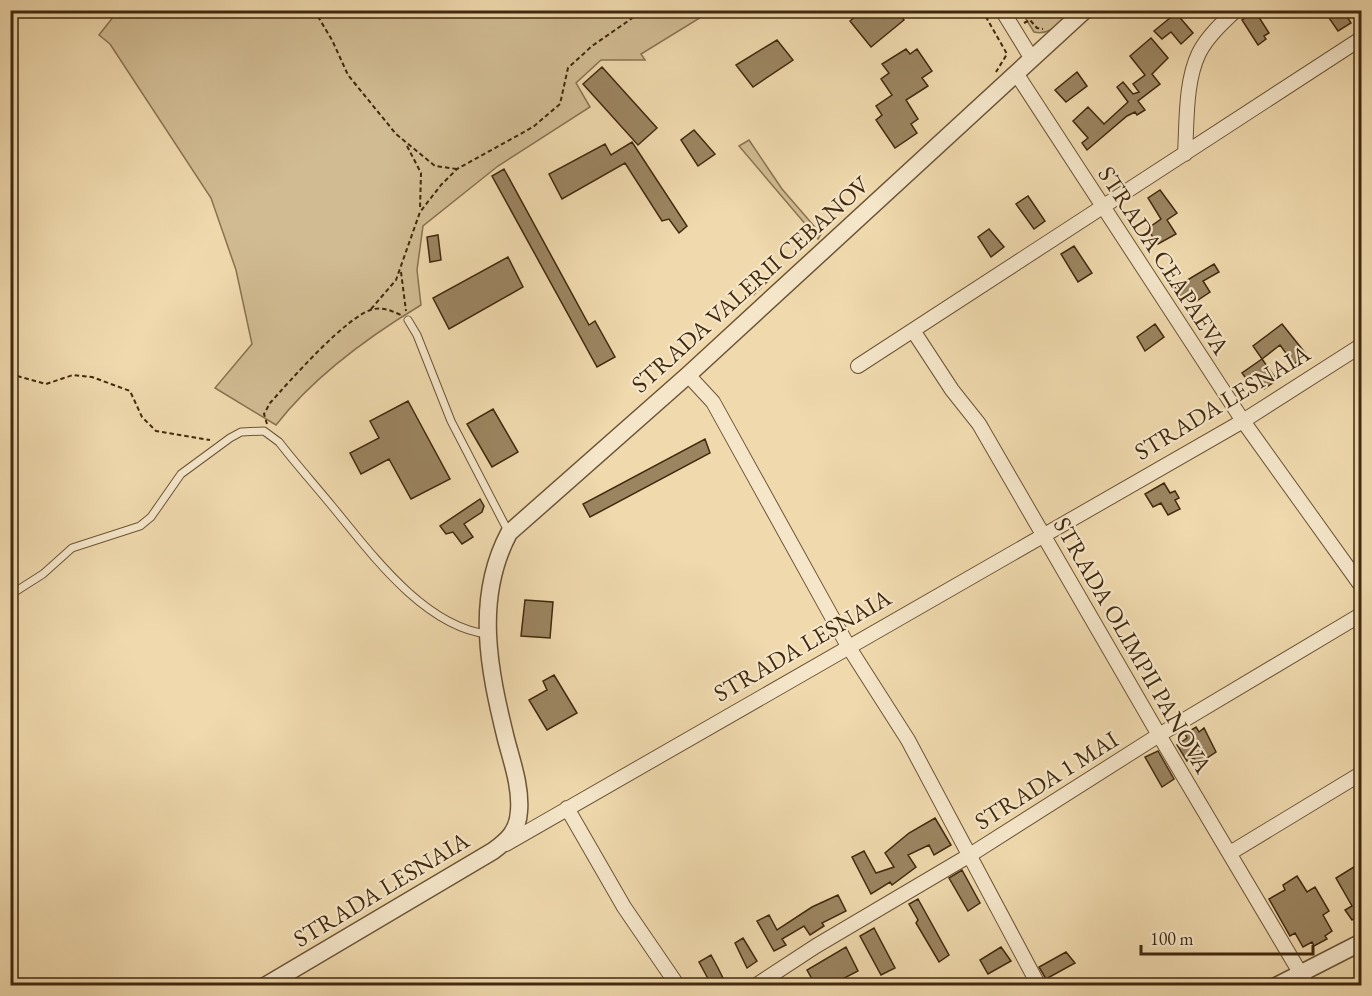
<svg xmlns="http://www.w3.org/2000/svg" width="1372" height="996" font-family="'EB Garamond',serif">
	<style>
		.green { fill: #d1bb92; stroke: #897250; stroke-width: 1.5 }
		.building { fill: #9b8561; stroke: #41290e; stroke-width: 1.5 }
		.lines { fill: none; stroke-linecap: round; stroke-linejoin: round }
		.service-casing { stroke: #6c5536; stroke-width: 9 }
		.minor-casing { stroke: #6c5536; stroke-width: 16 }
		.tertiary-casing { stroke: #6c5536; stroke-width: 19 }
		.path { stroke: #41290e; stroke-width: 2; stroke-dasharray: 4.5 3; stroke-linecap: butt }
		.service { stroke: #f5e6ca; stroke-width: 7 }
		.minor { stroke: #f5e6ca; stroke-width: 14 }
		.tertiary { stroke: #f5e6ca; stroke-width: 16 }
		.labels { text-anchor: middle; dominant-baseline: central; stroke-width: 4.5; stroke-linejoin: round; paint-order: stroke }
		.street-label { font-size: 24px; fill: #41290e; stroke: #f5e6ca }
	</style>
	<rect width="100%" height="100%" fill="#efd9ad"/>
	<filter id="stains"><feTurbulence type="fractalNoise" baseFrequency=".00333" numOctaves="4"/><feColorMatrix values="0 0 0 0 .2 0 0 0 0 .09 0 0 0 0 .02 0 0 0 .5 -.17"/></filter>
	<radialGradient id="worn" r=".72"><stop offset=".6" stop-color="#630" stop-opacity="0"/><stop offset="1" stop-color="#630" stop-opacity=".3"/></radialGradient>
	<path class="green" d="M 118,11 L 118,10 L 711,11 L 641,54 L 645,60 L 601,60 L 576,83 L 590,107 L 498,166 L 423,226 L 417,270 L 421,305 C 368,337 314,376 276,425 L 215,388 L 252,344 L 236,270 L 211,198 L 110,44 L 99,35 Z
		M 1021,11 L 1073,11 C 1061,21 1051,36 1034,32 Z
		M 749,140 L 782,189 L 821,234 L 818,239 L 739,146 Z"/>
	<path class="building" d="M 863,10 L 896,10 L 904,20 L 871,47 L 850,21 Z
		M 1334,10 L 1343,10 L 1351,23 L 1338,31 L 1327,15 Z
		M 1255,11 L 1269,33 L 1264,36 L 1266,39 L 1258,45 L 1242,20 Z
		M 1176,13 L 1193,33 L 1181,44 L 1171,32 L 1162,39 L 1154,31 Z
		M 1151,38 L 1168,58 L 1152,74 L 1160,84 L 1138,101 L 1145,110 L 1137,115 L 1135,112 L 1127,116 L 1087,150 L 1082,143 L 1088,138 L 1073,121 L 1088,107 L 1104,124 L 1128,102 L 1117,87 L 1123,82 L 1133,94 L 1139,92 L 1133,84 L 1145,75 L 1130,56 Z
		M 777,40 L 793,60 L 753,87 L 736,65 Z
		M 906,49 L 910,54 L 917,49 L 932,71 L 922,78 L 928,86 L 906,100 L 918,119 L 911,124 L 917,133 L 895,148 L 876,120 L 882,115 L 876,106 L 892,95 L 881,79 L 889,73 L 882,64 Z
		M 602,67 L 657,128 L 638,145 L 583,84 Z
		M 1077,72 L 1087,86 L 1066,102 L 1055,90 Z
		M 694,130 L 715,154 L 698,166 L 681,140 Z
		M 632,142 L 687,226 L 679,233 L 669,219 L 662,221 L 625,163 L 562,199 L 549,174 L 605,144 L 611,155 Z
		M 504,169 L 589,325 L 595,321 L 615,357 L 597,367 L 492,176 Z
		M 1160,190 L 1177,213 L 1167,220 L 1176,234 L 1158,244 L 1147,229 L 1161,219 L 1148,198 Z
		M 1028,196 L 1045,221 L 1034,229 L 1016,204 Z
		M 989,229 L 1004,247 L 991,257 L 978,237 Z
		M 438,235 L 441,260 L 430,262 L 427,237 Z
		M 1074,246 L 1092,273 L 1078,282 L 1061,254 Z
		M 508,257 L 523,287 L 449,329 L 433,298 Z
		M 1214,264 L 1219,272 L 1203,281 L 1210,292 L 1195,302 L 1190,296 L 1183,301 L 1174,288 Z
		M 1155,324 L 1164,337 L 1145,351 L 1137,337 Z
		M 1282,324 L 1306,354 L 1294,364 L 1280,345 L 1262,359 L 1253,346 Z
		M 1262,359 L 1277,380 L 1264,389 L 1255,376 L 1248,381 L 1242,373 Z
		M 408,401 L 450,479 L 411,499 L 389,459 L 361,474 L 350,453 L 379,438 L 370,421 Z
		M 493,409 L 518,452 L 492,467 L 467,424 Z
		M 705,439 L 710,453 L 590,517 L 583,504 Z
		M 1164,483 L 1170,493 L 1175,491 L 1179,498 L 1175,500 L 1180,509 L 1168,515 L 1161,503 L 1153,507 L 1145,494 Z
		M 480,499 L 484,506 L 482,512 L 464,524 L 473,537 L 462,544 L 453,532 L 446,534 L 440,526 Z
		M 525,600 L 553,602 L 550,638 L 521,636 Z
		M 554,675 L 577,713 L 547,730 L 529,700 L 547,690 L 543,681 Z
		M 1196,727 L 1199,732 L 1204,728 L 1216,752 L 1198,764 L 1194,758 L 1187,761 L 1177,745 L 1187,738 L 1185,734 Z
		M 1158,751 L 1174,779 L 1162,787 L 1145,757 Z
		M 935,818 L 951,845 L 934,855 L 929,845 L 908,855 L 916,867 L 892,885 L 890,882 L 871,894 L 852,857 L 864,851 L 876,873 L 894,867 L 885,853 L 909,833 Z
		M 1357,865 L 1362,873 L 1362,921 L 1358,916 L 1352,920 L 1345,910 L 1352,906 L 1336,878 Z
		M 962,870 L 980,903 L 968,911 L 949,878 Z
		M 1297,876 L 1307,892 L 1315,887 L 1329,911 L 1323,915 L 1332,931 L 1325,936 L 1327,939 L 1314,946 L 1312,942 L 1303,947 L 1295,933 L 1290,936 L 1269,899 L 1285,890 L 1283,885 Z
		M 838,895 L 846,911 L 822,923 L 824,926 L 810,935 L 804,926 L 782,939 L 786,945 L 774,951 L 757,921 L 769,915 L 777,930 L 812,907 Z
		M 918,899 L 949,955 L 939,962 L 916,923 L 918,920 L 909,904 Z
		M 874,928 L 895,968 L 881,975 L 860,936 Z
		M 743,938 L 757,961 L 747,968 L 735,943 Z
		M 846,947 L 858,971 L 829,986 L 816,986 L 807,970 Z
		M 1001,947 L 1011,961 L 988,974 L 980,960 Z
		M 1066,952 L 1075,963 L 1046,979 L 1039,967 Z
		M 711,955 L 718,968 L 727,986 L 712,986 L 706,975 L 699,962 Z"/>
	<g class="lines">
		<defs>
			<path id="service" d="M 408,320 L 417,335 L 451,421 L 508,531
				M 10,595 L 43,574 L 72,548 L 140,526 L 151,517 L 181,474 L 230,438 L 241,432 L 264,431 L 279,442 C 296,464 314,484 332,506 C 370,552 424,627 488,634"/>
			<path id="minor" d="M 1002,10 L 1032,59
				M 1016,73 L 1243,421 L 1362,587
				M 1185,154 C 1187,122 1185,82 1199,53 C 1207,37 1223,22 1236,10
				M 914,332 L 952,390 L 979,424 L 1159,735 L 1308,986
				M 858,366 L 1362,38
				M 688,375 L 713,402 L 848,646 L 908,740 L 1039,986
				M 567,808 L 624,907 L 678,986
				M 506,844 L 1243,421 L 1362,345
				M 1230,853 L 1362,773
				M 755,986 L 816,946 L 970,855 L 1159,735 L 1362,614"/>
			<path id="tertiary" d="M 265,986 L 493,851 C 508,840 518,831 519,811 C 521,787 512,762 506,739 C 489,670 474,599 509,533 L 688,375 L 1085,10
				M 1276,986 L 1362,942"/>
		</defs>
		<use href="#service" class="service-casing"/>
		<use href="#minor" class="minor-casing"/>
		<use href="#tertiary" class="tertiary-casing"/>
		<path class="path" d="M 314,10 L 332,40 L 348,75 L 396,134 L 435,166 L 457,169
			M 982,10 L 1007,54 L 996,72
			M 1024,23 L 1030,20 L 1037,28 L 1043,29
			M 407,146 L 421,173 L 420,209
			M 401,272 L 406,311
			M 753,295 L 775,274
			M 371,309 L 396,280 L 420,212 L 441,185 L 457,169 L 533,127 L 560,104 L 568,68 L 592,46 L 644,10
			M 10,374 L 46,384 L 73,375 L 92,377 L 130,391 L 142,417 L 156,431 L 210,440
			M 267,424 L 264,414 L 270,403 C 289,382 348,314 374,309 C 383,307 392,311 401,315"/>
		<use href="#service" class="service"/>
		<use href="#minor" class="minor"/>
		<use href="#tertiary" class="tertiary"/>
	</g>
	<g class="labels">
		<g class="street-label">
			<text transform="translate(1164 260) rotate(57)">STRADA CEAPAEVA</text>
			<text transform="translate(750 284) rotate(-42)">STRADA VALERII CEBANOV</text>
			<text transform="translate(1222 402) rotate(-31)">STRADA LESNAIA</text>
			<text transform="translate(802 645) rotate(-30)">STRADA LESNAIA</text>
			<text transform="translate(1133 645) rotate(60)">STRADA OLIMPII PANOVA</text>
			<text transform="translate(1046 780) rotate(-32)">STRADA 1 MAI</text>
			<text transform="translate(381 889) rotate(-31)">STRADA LESNAIA</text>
		</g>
	</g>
	<rect width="1372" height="996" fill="none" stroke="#efd9ad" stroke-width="36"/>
	<rect x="12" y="12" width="1348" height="972" fill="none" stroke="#41290e" stroke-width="3"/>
	<rect x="18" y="18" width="1336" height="960" fill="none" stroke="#41290e" stroke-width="1.5"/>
	<path d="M1141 945v9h172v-9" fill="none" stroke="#41290e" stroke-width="3"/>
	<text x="1150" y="945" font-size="18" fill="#41290e" stroke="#f5e6ca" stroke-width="4.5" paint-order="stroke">100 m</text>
	<rect width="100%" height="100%" filter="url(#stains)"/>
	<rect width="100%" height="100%" fill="url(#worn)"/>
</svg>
